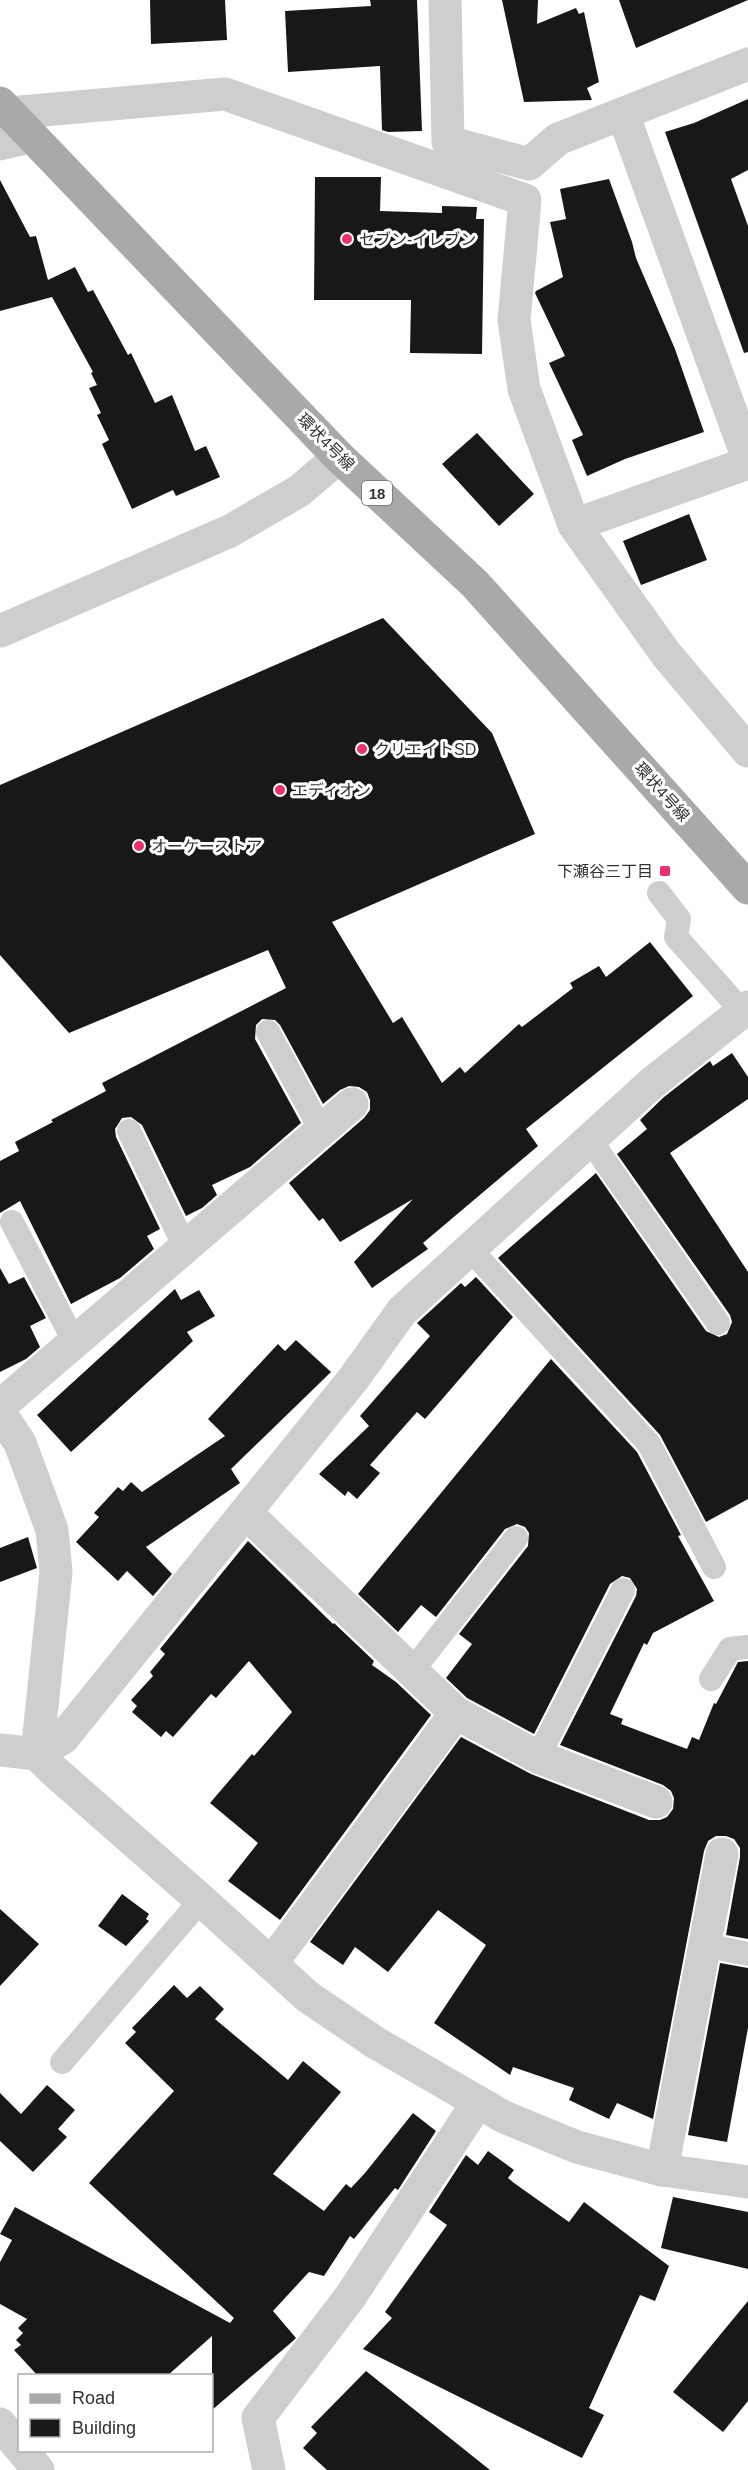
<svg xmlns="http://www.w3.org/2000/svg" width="748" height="2470" font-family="Arial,'Noto Sans JP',sans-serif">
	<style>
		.building { fill: #181818 }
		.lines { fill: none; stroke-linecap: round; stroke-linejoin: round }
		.service { stroke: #cecece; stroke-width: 24 }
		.minor { stroke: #cecece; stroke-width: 33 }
		.tertiary { stroke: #cecece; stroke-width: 33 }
		.primary { stroke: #a9a9a9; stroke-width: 33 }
		.poi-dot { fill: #ec2f6d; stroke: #fff; stroke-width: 2 }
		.labels { text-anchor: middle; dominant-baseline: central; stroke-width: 6; stroke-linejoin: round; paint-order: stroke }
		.shield { fill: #fff; stroke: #6f6f6f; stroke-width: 1.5 }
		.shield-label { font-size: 15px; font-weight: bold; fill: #313131 }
		.poi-label { font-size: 16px; fill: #313131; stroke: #fff; text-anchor: start }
		.street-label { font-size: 16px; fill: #313131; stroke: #fff }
	</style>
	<rect width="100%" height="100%" fill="#fff"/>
	<path class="building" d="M 150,0 L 225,0 L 227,40 L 151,44 Z
		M 370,0 L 417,0 L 422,131 L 388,132 L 382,130 L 380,66 L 288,72 L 285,11 L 371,6 Z
		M 502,0 L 538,0 L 537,24 L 576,8 L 579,14 L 584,12 L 599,82 L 587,88 L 592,100 L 524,102 Z
		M 619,0 L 748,0 L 636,48 Z
		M 748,99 L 748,170 L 731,179 L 748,226 L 748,352 L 744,353 L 665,132 L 694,123 Z
		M 315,177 L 381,177 L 380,211 L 442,213 L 442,206 L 477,207 L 476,219 L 484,219 L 482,354 L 410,353 L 411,300 L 314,300 Z
		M 609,179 L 632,242 L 636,258 L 675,349 L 704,432 L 625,459 L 587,476 L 572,440 L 583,435 L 549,363 L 565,356 L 535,293 L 536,291 L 563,277 L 550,222 L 566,219 L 560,189 Z
		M 0,180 L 30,237 L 36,236 L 48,280 L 75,267 L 88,292 L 93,290 L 128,355 L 131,353 L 155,403 L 172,395 L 195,451 L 206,446 L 220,477 L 176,496 L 173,490 L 132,509 L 102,444 L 109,440 L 97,415 L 101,413 L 89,388 L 97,385 L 91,373 L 93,372 L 52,297 L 0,311 Z
		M 477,433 L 534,494 L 499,526 L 442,464 Z
		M 689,514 L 707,560 L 641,585 L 623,541 Z
		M 383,618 L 492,733 L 535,834 L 332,922 L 393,1023 L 402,1017 L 442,1083 L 460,1067 L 465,1073 L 519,1024 L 522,1027 L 573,988 L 570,983 L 599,966 L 606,977 L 650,942 L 693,996 L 526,1129 L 538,1146 L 423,1243 L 428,1249 L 372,1288 L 354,1262 L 413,1199 L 340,1242 L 323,1218 L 319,1221 L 289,1183 L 364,1118 L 370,1110 L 370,1100 L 367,1092 L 359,1087 L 349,1086 L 340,1090 L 323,1104 L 280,1025 L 275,1020 L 262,1019 L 256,1025 L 255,1039 L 301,1123 L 250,1167 L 212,1185 L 217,1195 L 202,1208 L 186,1216 L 142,1125 L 131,1117 L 122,1118 L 115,1129 L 116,1137 L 160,1229 L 147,1236 L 154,1249 L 120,1278 L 71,1304 L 20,1201 L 0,1213 L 0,1161 L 19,1151 L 15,1142 L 53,1122 L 51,1120 L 106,1091 L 102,1083 L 286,988 L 268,950 L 69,1033 L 0,955 L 0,785 Z
		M 732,1053 L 748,1077 L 748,1099 L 670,1153 L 748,1272 L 748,1499 L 706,1522 L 660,1435 L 498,1258 L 596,1173 L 706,1331 L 719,1337 L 727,1334 L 732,1322 L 730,1315 L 617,1154 L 647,1129 L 640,1120 L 664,1097 L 710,1061 L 713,1066 Z
		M 0,1268 L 9,1284 L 24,1277 L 46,1318 L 30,1326 L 40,1347 L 26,1359 L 0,1372 Z
		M 476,1277 L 513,1317 L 425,1419 L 417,1412 L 370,1465 L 380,1473 L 357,1499 L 348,1491 L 345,1496 L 319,1474 L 369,1426 L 360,1416 L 430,1336 L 417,1323 L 461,1283 L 465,1287 Z
		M 175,1289 L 181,1300 L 199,1290 L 215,1316 L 187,1332 L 193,1341 L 71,1452 L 37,1415 Z
		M 296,1340 L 331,1372 L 231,1469 L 240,1483 L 146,1547 L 172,1574 L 153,1596 L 127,1571 L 118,1581 L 76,1542 L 99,1517 L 94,1513 L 118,1487 L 123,1491 L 131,1482 L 142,1492 L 225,1436 L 208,1419 L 278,1344 L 285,1351 Z
		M 551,1359 L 637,1452 L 681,1535 L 678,1536 L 714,1601 L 653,1633 L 647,1645 L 644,1643 L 610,1714 L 623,1719 L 621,1724 L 687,1749 L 692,1737 L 699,1740 L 714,1703 L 716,1704 L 738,1662 L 748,1661 L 748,1939 L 726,1935 L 740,1857 L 740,1848 L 734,1839 L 726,1836 L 716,1836 L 708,1841 L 704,1851 L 653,2119 L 617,2103 L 609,2119 L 569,2100 L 574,2088 L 513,2067 L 510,2075 L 434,2023 L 486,1945 L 438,1910 L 388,1972 L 355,1947 L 343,1965 L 310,1942 L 461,1737 L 531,1774 L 649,1820 L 660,1820 L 667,1817 L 673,1809 L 674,1798 L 671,1791 L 663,1785 L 560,1745 L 636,1596 L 637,1589 L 630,1578 L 622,1576 L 610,1584 L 534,1734 L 467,1698 L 446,1678 L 472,1644 L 459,1634 L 528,1546 L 529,1533 L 525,1527 L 517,1524 L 505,1529 L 436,1617 L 421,1605 L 398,1632 L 358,1594 Z
		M 28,1537 L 37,1568 L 0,1582 L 0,1548 Z
		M 248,1541 L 333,1624 L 334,1623 L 374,1661 L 372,1665 L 396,1682 L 431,1715 L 280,1920 L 228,1881 L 258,1843 L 210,1803 L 252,1754 L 254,1756 L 292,1712 L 249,1661 L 216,1698 L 211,1694 L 173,1737 L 166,1731 L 161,1737 L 132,1712 L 137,1706 L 131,1700 L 153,1676 L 150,1672 L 165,1654 L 160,1649 Z
		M 122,1894 L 149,1914 L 146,1919 L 149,1921 L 126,1946 L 98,1926 Z
		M 0,1909 L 39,1944 L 0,1986 Z
		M 720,1963 L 748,1968 L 748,2028 L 727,2142 L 688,2135 Z
		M 174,1985 L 187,1998 L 200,1986 L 224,2009 L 215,2019 L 288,2080 L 303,2061 L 341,2092 L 273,2174 L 324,2211 L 346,2184 L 351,2188 L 365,2173 L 413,2113 L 436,2131 L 398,2190 L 395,2188 L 354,2239 L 350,2236 L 324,2276 L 309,2272 L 273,2311 L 296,2338 L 293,2341 L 212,2410 L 212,2336 L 167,2376 L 38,2376 L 14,2350 L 21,2345 L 16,2340 L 23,2333 L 18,2328 L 27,2319 L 0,2304 L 0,2262 L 12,2240 L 0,2234 L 15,2207 L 230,2323 L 234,2318 L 89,2183 L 174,2091 L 125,2043 L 136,2032 L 132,2028 Z
		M 47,2085 L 75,2110 L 58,2129 L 67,2137 L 33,2172 L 0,2141 L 0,2093 L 21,2114 Z
		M 488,2151 L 514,2170 L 508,2178 L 514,2183 L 569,2222 L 584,2202 L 669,2266 L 655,2301 L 640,2295 L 589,2408 L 604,2415 L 582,2458 L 363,2349 L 392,2318 L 385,2312 L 447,2225 L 429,2212 L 466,2155 L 478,2165 Z
		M 673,2197 L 748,2212 L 748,2269 L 661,2248 Z
		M 748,2301 L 748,2401 L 723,2432 L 673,2392 Z
		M 366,2371 L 490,2470 L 327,2470 L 303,2448 L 317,2433 L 311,2427 Z"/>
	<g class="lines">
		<path class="service" d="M 659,893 L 679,919 L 676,937 L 742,1011
			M 268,1032 L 321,1130
			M 129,1131 L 185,1247
			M 590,1140 L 718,1323
			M 12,1222 L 75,1343
			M 471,1250 L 649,1444 L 714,1567
			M 412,1671 L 516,1538
			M 711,1679 L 730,1649 L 748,1647
			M 538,1757 L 623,1590
			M 704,1945 L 748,1954
			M 62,2062 L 201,1900"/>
		<path class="minor" d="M 445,0 L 448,142 L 529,164 L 558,139 L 748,64
			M 9,113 L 225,94 L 525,200 L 514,320 L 524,389 L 574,525 L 666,654 L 748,751
			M 623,114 L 748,459
			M 0,144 L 30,137
			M 574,525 L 748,463
			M 0,631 L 230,531 L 299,491 L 339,457
			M 0,1406 L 352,1104
			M 0,1413 L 20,1443 L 52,1530 L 56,1572 L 37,1754
			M 246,1513 L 456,1713 L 538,1757 L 656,1802
			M 0,1750 L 37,1754 L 63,1738 L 354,1378 L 402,1311 L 652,1083 L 748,1007
			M 271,1964 L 456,1713
			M 662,2170 L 722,1854
			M 0,2424 L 20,2448
			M 22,2450 L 38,2470
			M 269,2470 L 258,2418 L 350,2297 L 478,2102"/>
		<path class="tertiary" d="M 37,1754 L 53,1770 L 201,1900 L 308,1997 L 376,2043 L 504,2117 L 577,2147 L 662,2170 L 748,2182"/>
		<path class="primary" d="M 0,103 L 339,457 L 475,584 L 748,888"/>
	</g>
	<g class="poi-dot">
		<circle cx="347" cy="239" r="6"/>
		<circle cx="362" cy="749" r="6"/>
		<circle cx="280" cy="790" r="6"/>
		<circle cx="139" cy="846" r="6"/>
		<rect x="659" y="865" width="12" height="12" rx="3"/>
	</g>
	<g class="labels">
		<rect class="shield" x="362" y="481" width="30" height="24" rx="4.5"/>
		<g class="shield-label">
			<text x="377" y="493">18</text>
		</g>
		<g class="poi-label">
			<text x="359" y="239">セブン-イレブン</text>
			<text x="374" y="749">クリエイトSD</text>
			<text x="292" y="790">エディオン</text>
			<text x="151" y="846">オーケーストア</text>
			<text x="653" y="871" text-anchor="end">下瀬谷三丁目</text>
		</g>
		<g class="street-label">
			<text transform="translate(326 442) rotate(45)">環状4号線</text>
			<text transform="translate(662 792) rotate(48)">環状4号線</text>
		</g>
	</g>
	<rect x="18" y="2374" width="195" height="78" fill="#ffffff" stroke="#adadad" stroke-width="1.5"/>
	<rect x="30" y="2394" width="30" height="9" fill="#a9a9a9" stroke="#adadad" stroke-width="1.5"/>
	<text x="72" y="2404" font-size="18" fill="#313131">Road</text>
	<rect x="30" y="2419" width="30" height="18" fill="#181818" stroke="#adadad" stroke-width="1.5"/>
	<text x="72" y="2434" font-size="18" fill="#313131">Building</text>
</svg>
